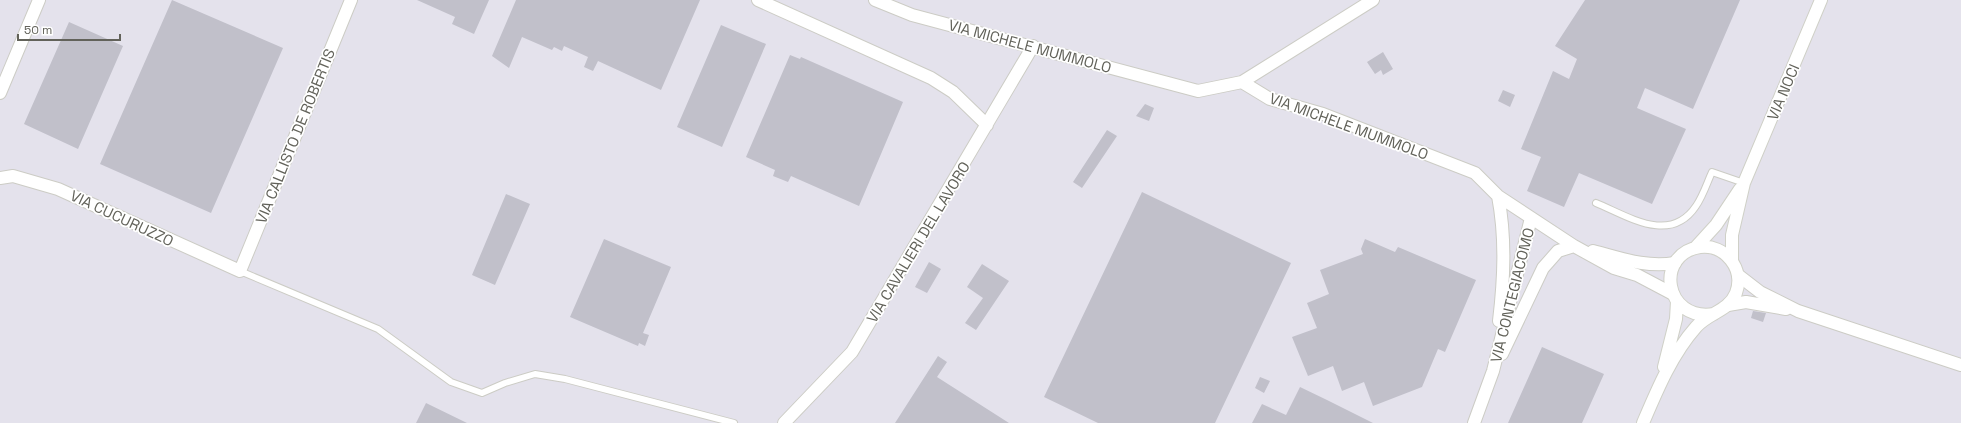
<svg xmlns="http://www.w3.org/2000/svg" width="1961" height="423" font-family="'Space Grotesk',sans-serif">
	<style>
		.building { fill: #c1c0ca }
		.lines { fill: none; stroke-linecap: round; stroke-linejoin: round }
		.service-casing { stroke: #ccccc5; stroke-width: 8 }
		.minor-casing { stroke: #ccccc5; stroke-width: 14 }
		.secondary-casing { stroke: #cfd0c7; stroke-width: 14 }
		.service { stroke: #fff; stroke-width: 6 }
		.minor { stroke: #fff; stroke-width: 12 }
		.secondary { stroke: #fff; stroke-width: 12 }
		.labels { text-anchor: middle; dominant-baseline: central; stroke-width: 3.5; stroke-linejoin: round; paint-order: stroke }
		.street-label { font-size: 15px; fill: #62625a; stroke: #fff }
	</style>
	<rect width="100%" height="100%" fill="#e4e2ec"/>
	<path class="building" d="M 172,0 L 283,48 L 211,213 L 100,164 Z
		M 417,0 L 489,0 L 474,34 L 452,24 L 455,17 Z
		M 516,0 L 700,0 L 661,90 L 598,61 L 593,71 L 584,67 L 588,57 L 564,46 L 562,51 L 554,47 L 552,50 L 522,37 L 509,68 L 492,56 Z
		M 1585,0 L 1740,0 L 1693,109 L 1645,88 L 1637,108 L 1686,129 L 1652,204 L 1579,173 L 1564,207 L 1527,191 L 1541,157 L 1521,149 L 1553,71 L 1569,79 L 1577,59 L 1555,46 Z
		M 69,22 L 123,46 L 78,149 L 24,124 Z
		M 721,25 L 766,44 L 722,147 L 677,127 Z
		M 1383,52 L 1393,69 L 1383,75 L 1381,70 L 1375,74 L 1367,62 Z
		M 790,55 L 800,59 L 801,57 L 903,102 L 859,206 L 791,176 L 788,182 L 773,176 L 775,170 L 746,157 Z
		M 1503,90 L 1515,95 L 1510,107 L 1498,101 Z
		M 1145,104 L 1154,108 L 1149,121 L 1136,116 Z
		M 1107,130 L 1117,136 L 1082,188 L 1073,182 Z
		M 1142,192 L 1291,263 L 1215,423 L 1098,423 L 1044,397 Z
		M 506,194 L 530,204 L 495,285 L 472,275 Z
		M 604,239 L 671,267 L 643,333 L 649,335 L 645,346 L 639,343 L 638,346 L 570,317 Z
		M 1365,239 L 1395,252 L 1398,247 L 1476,280 L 1445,352 L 1438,349 L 1422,387 L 1373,406 L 1364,382 L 1342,391 L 1333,366 L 1308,376 L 1292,337 L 1317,328 L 1307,303 L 1329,294 L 1320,270 L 1363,254 L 1361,249 Z
		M 929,262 L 941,269 L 927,293 L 915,287 Z
		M 982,264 L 1009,281 L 976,330 L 965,323 L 983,298 L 967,287 Z
		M 1753,311 L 1766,313 L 1763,322 L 1751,318 Z
		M 1542,347 L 1604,374 L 1582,423 L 1508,423 Z
		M 938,356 L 947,362 L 937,377 L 1009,423 L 895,423 Z
		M 1260,377 L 1270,381 L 1264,393 L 1255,388 Z
		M 1300,387 L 1327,400 L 1373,423 L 1252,423 L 1262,404 L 1286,415 Z
		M 426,403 L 467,423 L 416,423 Z"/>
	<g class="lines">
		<defs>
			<path id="service" d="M 1596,203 C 1628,216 1670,245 1696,206 C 1703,196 1707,183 1712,172 L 1744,183
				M 240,271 L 378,329 L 451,382 L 482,393 L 505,383 L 535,374 L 565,379 L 734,423"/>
			<path id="minor" d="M 758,0 L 931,78 L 953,92 L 987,125
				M 875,0 L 912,15 L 1198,91 L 1242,82 L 1373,0
				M 1242,82 L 1270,99 L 1323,114 L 1475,173 L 1498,196 L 1574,246 L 1614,268 L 1637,275 L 1673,294
				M 0,93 L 39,0
				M 0,178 L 13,176 L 58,189 L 240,271 L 351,0
				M 1498,196 C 1506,238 1504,279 1499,321
				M 1593,251 C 1620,258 1646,268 1675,263
				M 1738,275 L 1760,292 L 1798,311 L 1961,365
				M 1728,305 L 1746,302 L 1786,309
				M 1502,354 L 1543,268 L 1558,251 L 1574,246
				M 784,423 L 852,352 L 1033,46
				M 1474,423 L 1493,371 L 1531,218"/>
			<path id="secondary" d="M 1695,248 L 1716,225 L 1740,189
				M 1732,260 L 1732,235 L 1744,183 L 1821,0
				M 1664,367 L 1676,319 L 1677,301
				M 1643,423 C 1657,390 1672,354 1696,327 C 1708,313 1729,311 1736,293 C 1745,269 1725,244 1700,247 C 1654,254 1664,322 1714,314"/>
		</defs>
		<use href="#service" class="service-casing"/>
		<use href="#minor" class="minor-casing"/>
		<use href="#secondary" class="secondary-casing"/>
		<use href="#service" class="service"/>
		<use href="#minor" class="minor"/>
		<use href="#secondary" class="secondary"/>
	</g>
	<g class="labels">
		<g class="street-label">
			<text transform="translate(1030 46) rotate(15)">VIA MICHELE MUMMOLO</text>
			<text transform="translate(1783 92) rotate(-67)">VIA NOCI</text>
			<text transform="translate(1349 126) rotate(20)">VIA MICHELE MUMMOLO</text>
			<text transform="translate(295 136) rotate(-68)">VIA CALLISTO DE ROBERTIS</text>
			<text transform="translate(122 218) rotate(25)">VIA CUCURUZZO</text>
			<text transform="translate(918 242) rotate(-59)">VIA CAVALIERI DEL LAVORO</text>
			<text transform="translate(1512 295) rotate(-76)">VIA CONTEGIACOMO</text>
		</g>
	</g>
	<path d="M18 34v6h102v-6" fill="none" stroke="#62625a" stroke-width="2"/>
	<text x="24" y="34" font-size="12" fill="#62625a" stroke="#ffffff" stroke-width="3" paint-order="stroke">50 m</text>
</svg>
